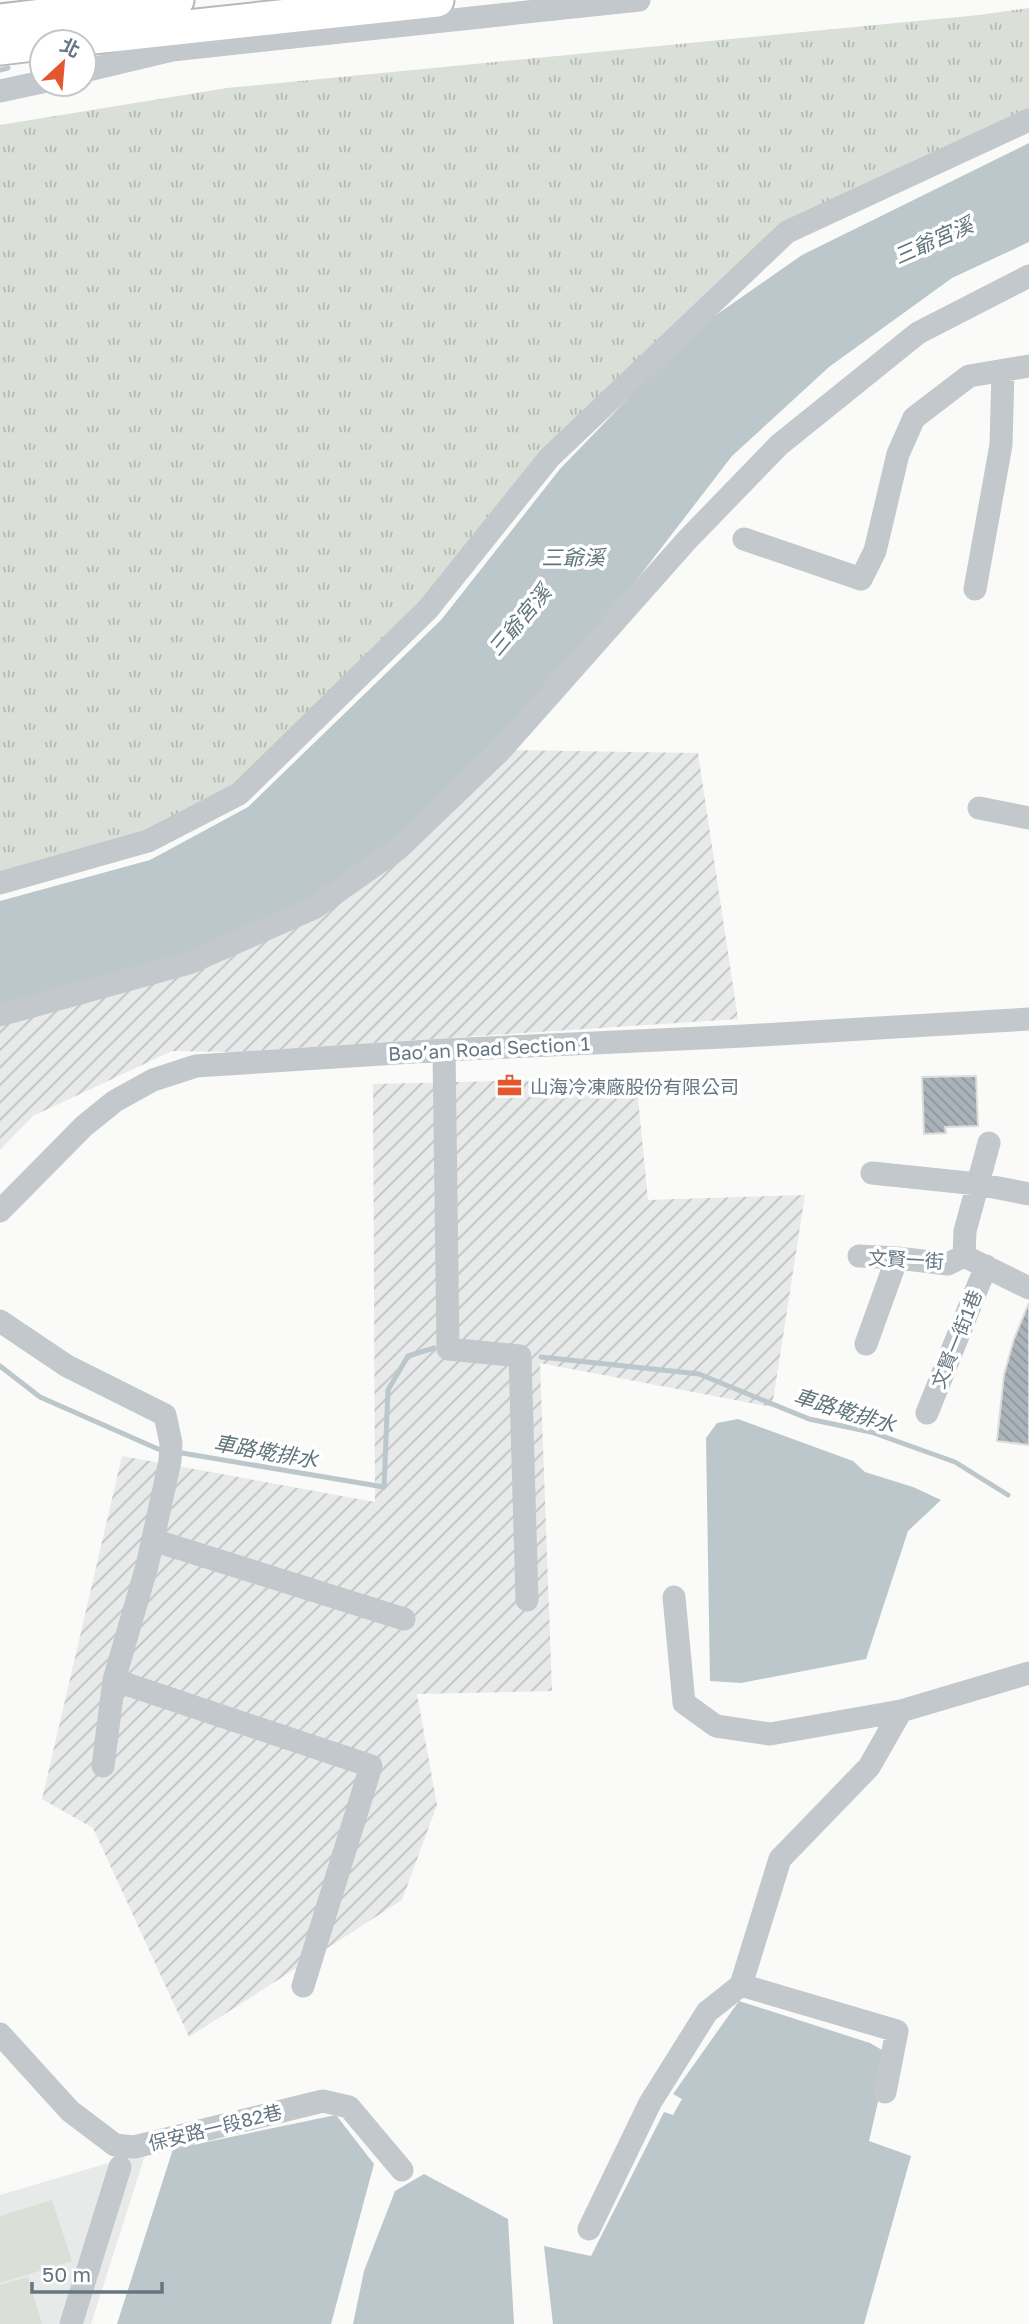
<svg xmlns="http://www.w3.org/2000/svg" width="1029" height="2324" font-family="'Golos Text','Noto Sans TC',sans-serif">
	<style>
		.built { fill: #e8e9e9 }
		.industrial { fill: url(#industrial-furrows) }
		.grass { fill: url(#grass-tufts) }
		.pitch { fill: #dadfd7 }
		.water { fill: #bbc7cb }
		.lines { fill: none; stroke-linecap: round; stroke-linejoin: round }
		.stream { stroke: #bbc7cb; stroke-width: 5 }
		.building { fill: url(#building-back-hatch); stroke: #dcdcda; stroke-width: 2 }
		.highway-casing { stroke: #b4b9bd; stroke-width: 37 }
		.minor { stroke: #c3c8cc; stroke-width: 23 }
		.highway { stroke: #fff; stroke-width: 33 }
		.labels { text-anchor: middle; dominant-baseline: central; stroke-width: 7; stroke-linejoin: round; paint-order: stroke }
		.street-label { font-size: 19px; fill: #657683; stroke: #fff }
		.poi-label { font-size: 19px; fill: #657683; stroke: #fff; text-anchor: start }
		.water-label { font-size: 21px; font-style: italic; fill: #60757c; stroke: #fff }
	</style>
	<defs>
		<pattern id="industrial-furrows" width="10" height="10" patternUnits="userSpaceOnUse" patternTransform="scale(1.75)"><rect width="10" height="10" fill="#e8e9e9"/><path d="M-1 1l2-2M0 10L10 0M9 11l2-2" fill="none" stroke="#c0c1c2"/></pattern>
		<pattern id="grass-tufts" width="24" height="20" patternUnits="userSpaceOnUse" patternTransform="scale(1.75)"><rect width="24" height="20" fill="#dadfd7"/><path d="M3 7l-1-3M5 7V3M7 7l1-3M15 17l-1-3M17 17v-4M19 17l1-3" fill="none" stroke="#b4b9b4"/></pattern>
		<pattern id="building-back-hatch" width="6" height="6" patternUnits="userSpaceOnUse" patternTransform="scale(1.75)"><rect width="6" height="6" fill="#aab3b9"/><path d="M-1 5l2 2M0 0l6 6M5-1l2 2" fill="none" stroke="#8e969c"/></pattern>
	</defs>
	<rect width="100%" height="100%" fill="#fafaf8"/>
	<path class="built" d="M 146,2152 L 91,2324 L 0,2324 L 0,2195 Z"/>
	<path class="industrial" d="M 501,750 L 698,753 L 738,1019 L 235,1052 L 172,1051 L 33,1116 L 0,1150 L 0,1015 Z
		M 636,1078 L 648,1200 L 805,1195 L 772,1407 L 540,1363 L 552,1691 L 417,1694 L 437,1805 L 402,1900 L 189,2037 L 93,1828 L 42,1799 L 122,1456 L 375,1502 L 373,1084 Z"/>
	<path class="grass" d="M 1029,8 L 1029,120 L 787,232 L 549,458 L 428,609 L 239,794 L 148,841 L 0,883 L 0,125 L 227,88 L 979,15 Z"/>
	<path class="pitch" d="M 52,2200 L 72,2261 L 0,2283 L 0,2216 Z
		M 28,2277 L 42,2324 L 0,2324 L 0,2285 Z"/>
	<path class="water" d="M 1029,143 L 1029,242 L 952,278 L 829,367 L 732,456 L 612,612 L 494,742 L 396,842 L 309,899 L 184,955 L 0,1006 L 0,901 L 150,860 L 248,807 L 441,620 L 560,469 L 692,332 L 802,255 Z
		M 738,1419 L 853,1461 L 865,1472 L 913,1487 L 941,1500 L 908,1531 L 866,1659 L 741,1683 L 710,1681 L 706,1438 L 717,1423 Z
		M 739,2001 L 870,2043 L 889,2054 L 869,2141 L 911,2156 L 864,2324 L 553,2324 L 544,2246 L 591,2256 L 664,2112 L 673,2115 L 682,2099 L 673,2094 Z
		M 336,2115 L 374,2164 L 331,2324 L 117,2324 L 173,2149 Z
		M 424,2174 L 508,2219 L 514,2324 L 353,2324 L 364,2271 L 395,2191 Z"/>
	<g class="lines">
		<path class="stream" d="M 0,70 L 8,68
			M 541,1357 L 699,1374 L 809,1419 L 871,1432 L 955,1462 L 1008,1495
			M 0,1366 L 40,1397 L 158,1449 L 166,1450
			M 176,1452 L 384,1487 L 388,1390 L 408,1356 L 434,1348"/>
	</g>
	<path class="building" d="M 976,1076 L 978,1126 L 945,1127 L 946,1133 L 924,1134 L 922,1077 Z
		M 1029,1303 L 1029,1445 L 997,1441 L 1004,1375 L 1014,1339 Z"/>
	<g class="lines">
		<defs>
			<path id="highway" d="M 0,21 L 177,0
				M 47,42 L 437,0
				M 0,48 L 42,43"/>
		</defs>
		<use href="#highway" class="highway-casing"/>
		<path class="minor" d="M 84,71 L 172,50 L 639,0
			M 0,91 L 42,82
			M 744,539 L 861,579 L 875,551 L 898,454 L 914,418 L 969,376 L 1029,366
			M 975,589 L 1001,445 L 1003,371
			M 979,808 L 1029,818
			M 0,883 L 148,841 L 239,794 L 428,609 L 549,458 L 787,232 L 1029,120
			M 0,1015 L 189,963 L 314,908 L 399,848 L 501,750 L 687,540 L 779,445 L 918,333 L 1029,276
			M 444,1050 L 448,1349 L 520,1356 L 527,1600
			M 872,1173 L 978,1184 L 1029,1194
			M 0,1211 L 84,1126 L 115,1101 L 153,1080 L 196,1066 L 444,1050 L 744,1036 L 1029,1019
			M 859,1256 L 897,1258 L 948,1264 L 964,1256 L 1029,1288
			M 964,1256 L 965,1231 L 989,1143
			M 0,1321 L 67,1366 L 165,1415 L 171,1443 L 170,1461 L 147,1566 L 114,1680 L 103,1766
			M 866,1344 L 897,1258
			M 927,1413 L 986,1266
			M 153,1540 L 404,1619
			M 674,1597 L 684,1703 L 716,1726 L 770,1734 L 901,1711 L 1029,1673
			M 114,1680 L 371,1766 L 303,1986
			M 741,1985 L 897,2031 L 885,2092
			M 0,2034 L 70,2111 L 115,2145 L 134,2147 L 323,2101 L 349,2107 L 402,2170
			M 589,2229 L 650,2103 L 707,2012 L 741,1985 L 780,1859 L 869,1767 L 901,1711
			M 71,2324 L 120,2167"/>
		<use href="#highway" class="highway"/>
	</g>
	<defs>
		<symbol id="office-bare" viewBox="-9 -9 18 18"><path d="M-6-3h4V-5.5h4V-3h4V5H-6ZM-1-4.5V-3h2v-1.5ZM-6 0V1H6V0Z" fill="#e4572e" stroke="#fff" stroke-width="2.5" paint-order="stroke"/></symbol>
	</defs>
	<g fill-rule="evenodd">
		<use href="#office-bare" x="492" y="1068" width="35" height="35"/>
	</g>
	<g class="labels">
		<g class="street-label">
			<text transform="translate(489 1048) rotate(-3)">Bao’an Road Section 1</text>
			<text transform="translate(906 1259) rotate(3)">文賢一街</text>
			<text transform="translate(956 1339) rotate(-68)">文賢一街1巷</text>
			<text transform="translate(215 2127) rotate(-14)">保安路一段82巷</text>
		</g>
		<g class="poi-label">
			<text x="530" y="1086">山海冷凍廠股份有限公司</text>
		</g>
		<g class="water-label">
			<text transform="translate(933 240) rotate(-24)">三爺宮溪</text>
			<text x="573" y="557">三爺溪</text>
			<text transform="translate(519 620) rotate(-50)">三爺宮溪</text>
			<text transform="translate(845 1410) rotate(17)">車路墘排水</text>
			<text transform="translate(266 1451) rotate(10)">車路墘排水</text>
		</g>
	</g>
	<g transform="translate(63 63) rotate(26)"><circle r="33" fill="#ffffff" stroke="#c1c8cd" stroke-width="2"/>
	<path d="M0-5L12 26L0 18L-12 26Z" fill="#e4572e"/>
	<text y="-10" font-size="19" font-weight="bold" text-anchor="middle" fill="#657683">北</text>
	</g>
	<path d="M32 2282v10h130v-10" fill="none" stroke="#657683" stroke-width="3.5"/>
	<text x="42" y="2282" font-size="21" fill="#657683" stroke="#ffffff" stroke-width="5" paint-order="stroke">50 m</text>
</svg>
